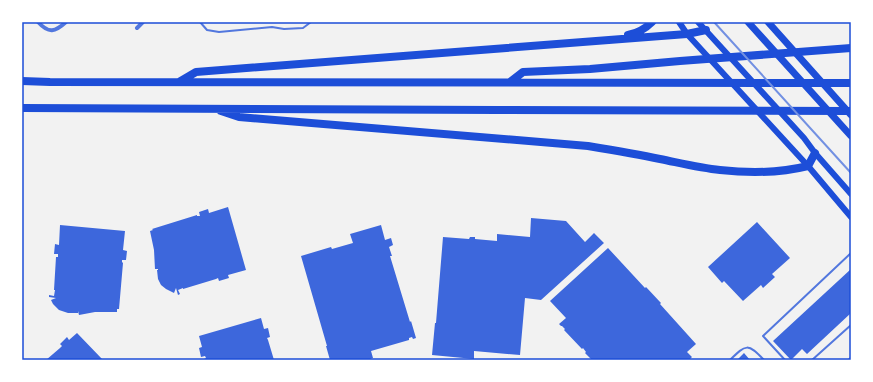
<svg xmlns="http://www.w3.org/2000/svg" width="873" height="382" font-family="'Work Sans',sans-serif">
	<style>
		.building { fill: #3d67dc }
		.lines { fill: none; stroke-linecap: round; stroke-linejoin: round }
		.service { stroke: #5277de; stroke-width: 2 }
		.minor { stroke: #5277de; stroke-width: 4 }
		.secondary { stroke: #1d4ed8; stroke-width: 6 }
		.primary { stroke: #1d4ed8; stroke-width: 7 }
		.motorway { stroke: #1d4ed8; stroke-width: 8 }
		.rail { stroke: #7290e2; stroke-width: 2 }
		.neatline { fill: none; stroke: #1d4ed8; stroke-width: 1.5 }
	</style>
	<rect width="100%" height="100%" fill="#f2f2f2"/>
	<path class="building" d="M 228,207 L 246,270 L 228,275 L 229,278 L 219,281 L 218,278 L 216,279 L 183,289 L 183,288 L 178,290 L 180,294 L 178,295 L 176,288 L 174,293 L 166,289 L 161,285 L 158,279 L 157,270 L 158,270 L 158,269 L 155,269 L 154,250 L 150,231 L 153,230 L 152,229 L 197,215 L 197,216 L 200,216 L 199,212 L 208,209 L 209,213 Z
		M 531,218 L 566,221 L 585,242 L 594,233 L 604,243 L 541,300 L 525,298 L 520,355 L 474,351 L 474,359 L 432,355 L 435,323 L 436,323 L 443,237 L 469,239 L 470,237 L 475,237 L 475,239 L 497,241 L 497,234 L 530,237 Z
		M 757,222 L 790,258 L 772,274 L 775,277 L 763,288 L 761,285 L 743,301 L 724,281 L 722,283 L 708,267 Z
		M 60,225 L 125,231 L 123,250 L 127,251 L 126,260 L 122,260 L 122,262 L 123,263 L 119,309 L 117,309 L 117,312 L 95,312 L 79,315 L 78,311 L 78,313 L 68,313 L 59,310 L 53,304 L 51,300 L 56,298 L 49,297 L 49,295 L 54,296 L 55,290 L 54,290 L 56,257 L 58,257 L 58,254 L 54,254 L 55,244 L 59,245 Z
		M 381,225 L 385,240 L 391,238 L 393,245 L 389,247 L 392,256 L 390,256 L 410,322 L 411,321 L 416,338 L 413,339 L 412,337 L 409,338 L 409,340 L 371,351 L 373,358 L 367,360 L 330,360 L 326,346 L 327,346 L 301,256 L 331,247 L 332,249 L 353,243 L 350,234 Z
		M 608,248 L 645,288 L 646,287 L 661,303 L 660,304 L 696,344 L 687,352 L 692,357 L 689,360 L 592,360 L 585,353 L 586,352 L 583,348 L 582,349 L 564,330 L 565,329 L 562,326 L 561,326 L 559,324 L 566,318 L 550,301 Z
		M 851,269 L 851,313 L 807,354 L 802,349 L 791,360 L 773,341 Z
		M 261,318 L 264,329 L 268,328 L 270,337 L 267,338 L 268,340 L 274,360 L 205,360 L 204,359 L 206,358 L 205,356 L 201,357 L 199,348 L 202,347 L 199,336 Z
		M 77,333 L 103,360 L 46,360 L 60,348 L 62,346 L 60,344 L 67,337 L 69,340 Z
		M 744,353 L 750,360 L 737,360 Z"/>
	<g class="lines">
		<path class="service" d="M 200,22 L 207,30 L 219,32 L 272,27 L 284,29 L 303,28 L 311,22
			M 730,360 C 746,344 748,343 764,360
			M 785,360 L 763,336 L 851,253
			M 812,360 L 851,325"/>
		<path class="minor" d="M 38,22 C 49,34 55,32 66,22
			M 137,28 L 143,22
			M 850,360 L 851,359"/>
		<path class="secondary" d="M 679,22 L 687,34 L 808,166 L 851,217
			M 698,22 L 804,138 L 815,153 L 851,194"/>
		<path class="primary" d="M 748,22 L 851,136
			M 768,22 L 851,115"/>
		<path class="motorway" d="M 628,35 C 638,33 645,29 652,22
			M 22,81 L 50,82 L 851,83
			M 179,82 L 196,72 L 687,34 L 706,30
			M 510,82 L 523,72 L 590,69 L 680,61 L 851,48
			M 22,108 L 497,110 L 851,111
			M 221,111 L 239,117 L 588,146 C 612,150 636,154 660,159 C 680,163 700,168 720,170 C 748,173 780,173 808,166 L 815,153"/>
		<path class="rail" d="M 714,22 L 851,173"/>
	</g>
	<rect width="873" height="382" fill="none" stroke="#ffffff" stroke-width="46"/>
	<rect x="23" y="23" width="827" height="336" class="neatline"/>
</svg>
